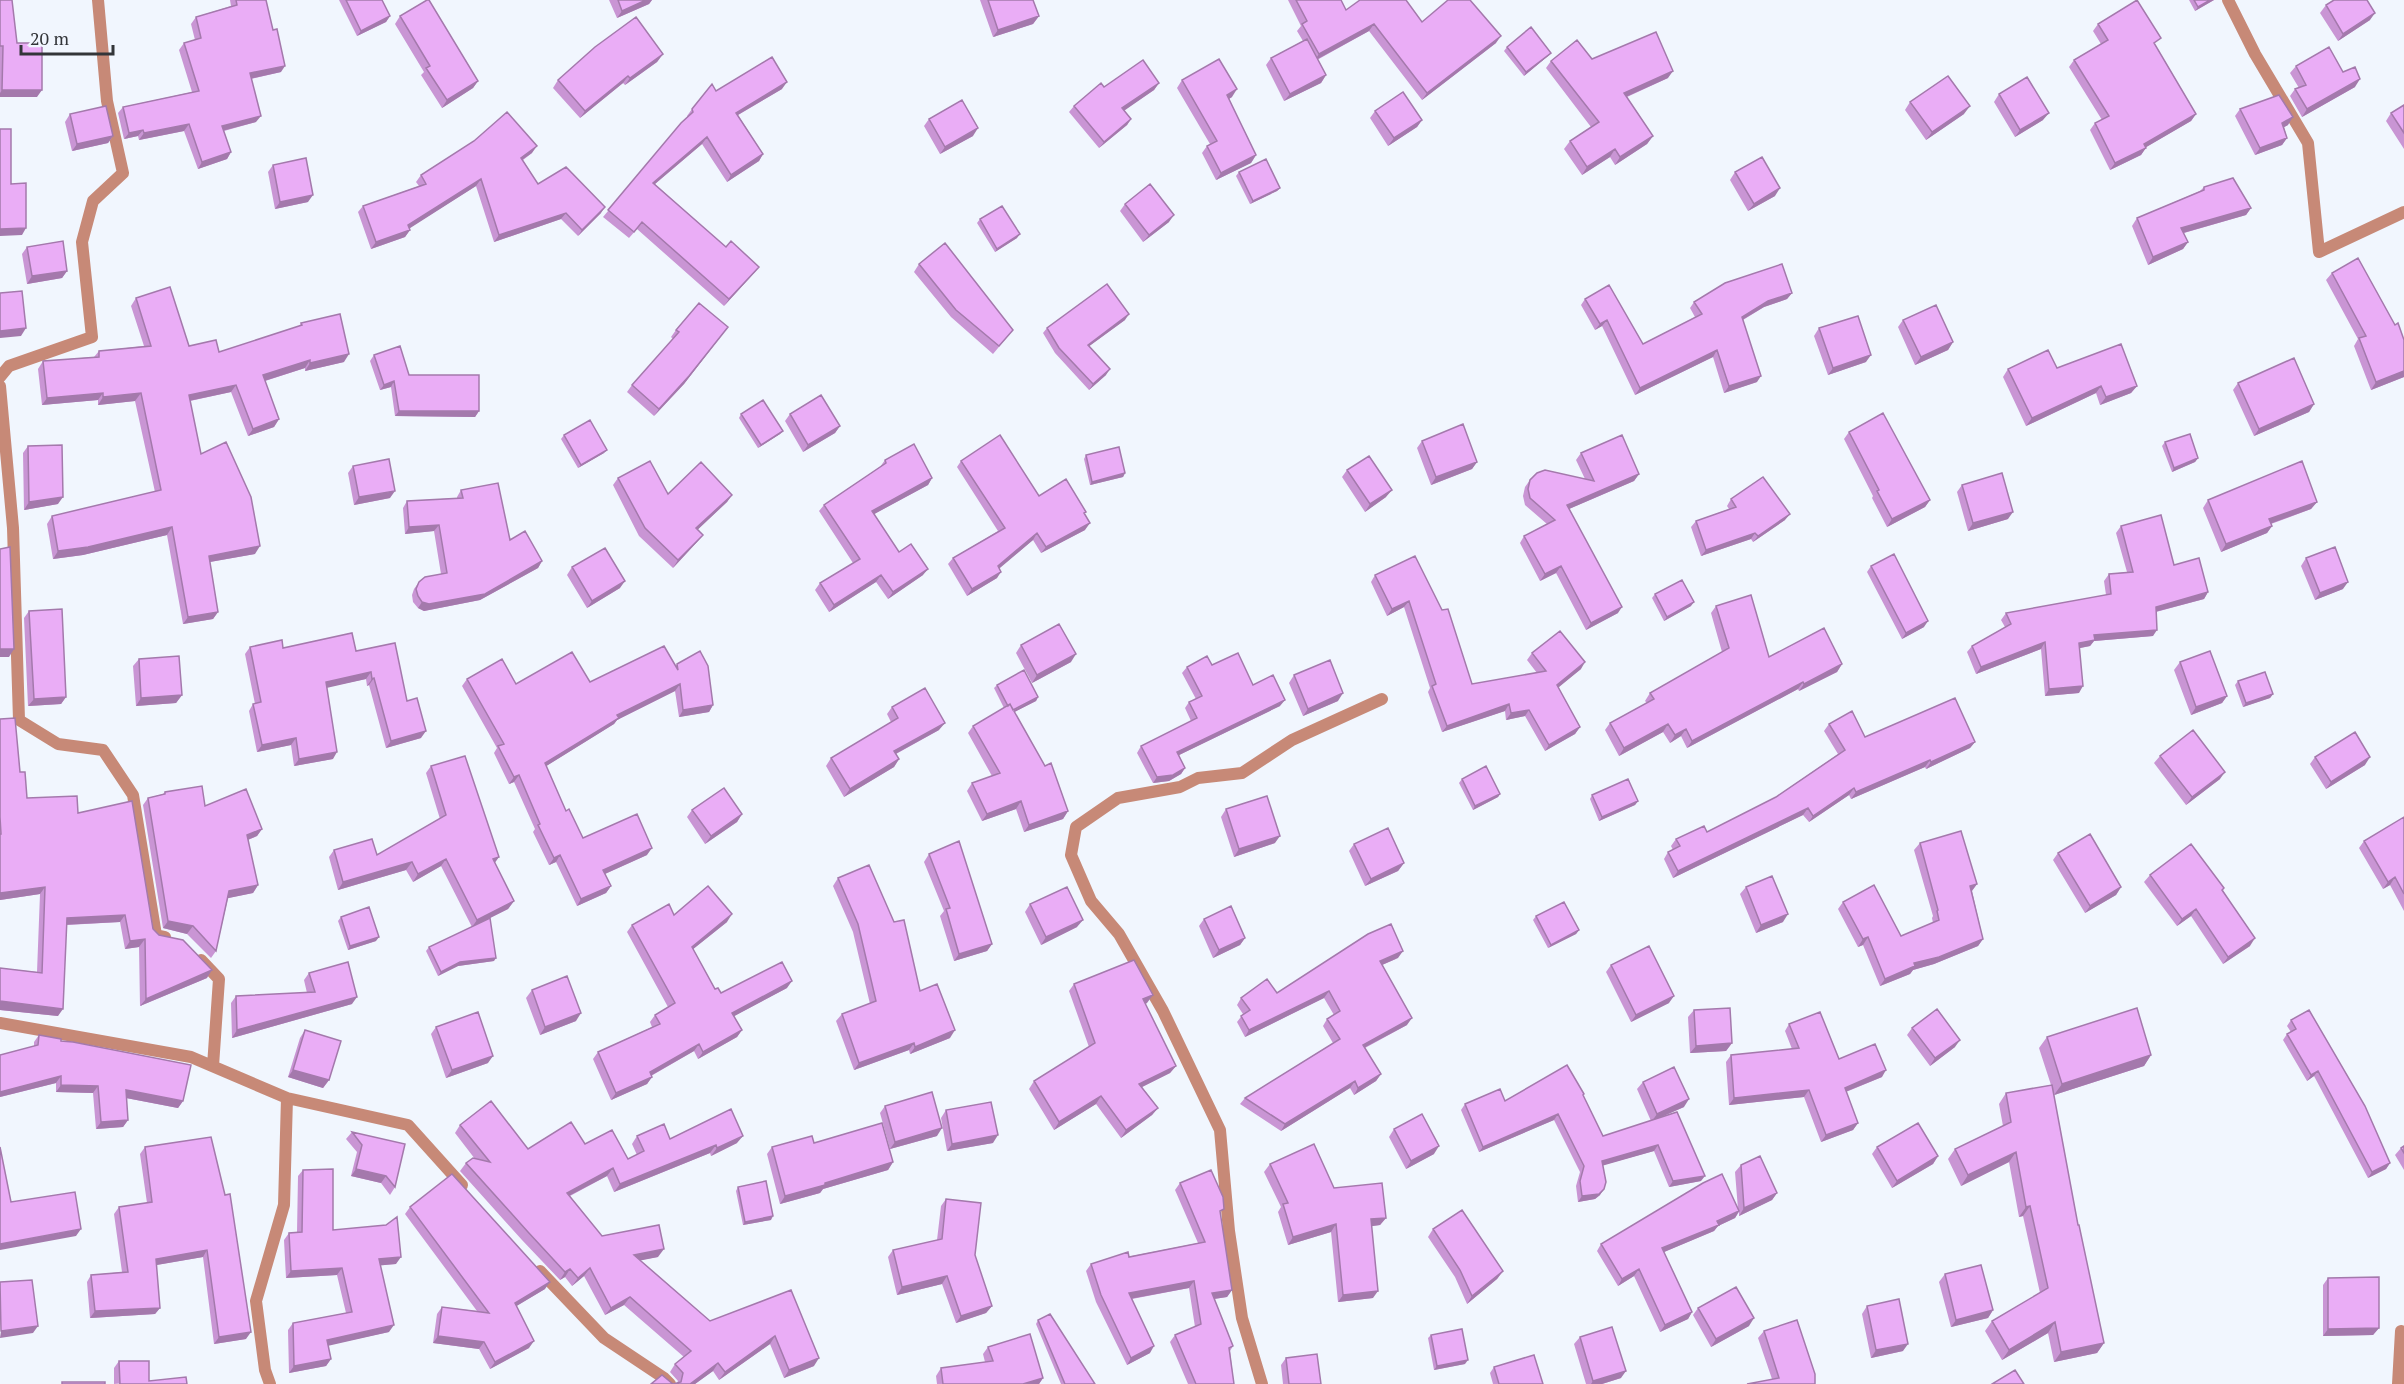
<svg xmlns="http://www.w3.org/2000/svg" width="2404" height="1384" font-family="'PT Serif',serif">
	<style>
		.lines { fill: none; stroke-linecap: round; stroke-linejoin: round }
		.minor { stroke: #c78977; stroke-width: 12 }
		.wall { fill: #c995d4 }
		.shaded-wall { fill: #a479ac }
		.building { fill: #eaadf6; stroke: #a479ac; stroke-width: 1.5 }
	</style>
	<rect width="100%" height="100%" fill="#f1f6fe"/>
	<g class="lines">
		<path class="minor" d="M 2228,0 L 2255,54 L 2308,143 L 2319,252 L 2404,212
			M 0,377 L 9,366 L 92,337 L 82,242 L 93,201 L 123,173 L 107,101 L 98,0
			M 0,386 L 13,528 L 19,720 L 58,744 L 103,750 L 133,795 L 156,935 L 165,937
			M 201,960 L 219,979 L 213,1066
			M 0,1023 L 191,1057 L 287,1098 L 408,1125 L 462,1185
			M 540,1271 L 604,1338 L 664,1378 L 670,1384
			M 270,1384 L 265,1370 L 256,1301 L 284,1205 L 287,1098
			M 1262,1384 L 1242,1318 L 1229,1231 L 1220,1130 L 1163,1011 L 1119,934 L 1091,901 L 1071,855 L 1076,827 L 1118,798 L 1180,787 L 1198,778 L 1242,773 L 1292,740 L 1382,699
			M 2398,1384 L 2401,1331"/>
	</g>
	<path class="wall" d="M 0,0 L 17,43 L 37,97 L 0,97 Z
		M 230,0 L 266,0 L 281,72 L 251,79 L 256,122 L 224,131 L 231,152 L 227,159 L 198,169 L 184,131 L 139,140 L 138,136 L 124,139 L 118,113 L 123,107 L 192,92 L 179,50 L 184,43 L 195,40 L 191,24 L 196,17 L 231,6 Z
		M 339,0 L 382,0 L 390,16 L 386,22 L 357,36 Z
		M 609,0 L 652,0 L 649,4 L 617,18 Z
		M 980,0 L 1033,0 L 1039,16 L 1033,24 L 993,37 Z
		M 1288,0 L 1341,0 L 1346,10 L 1422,22 L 1496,43 L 1422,100 L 1369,31 L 1317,60 L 1326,75 L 1321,83 L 1284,101 L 1266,65 L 1271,58 L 1303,41 L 1297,31 L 1301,26 Z
		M 2189,0 L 2214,0 L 2195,11 Z
		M 2326,5 L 2370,20 L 2338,41 L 2320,13 Z
		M 400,16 L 478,81 L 473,88 L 442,108 L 421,75 L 424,72 L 395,24 Z
		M 2098,24 L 2156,46 L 2196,114 L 2191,121 L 2146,147 L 2141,155 L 2110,170 L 2090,130 L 2095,123 L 2102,120 L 2069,67 L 2074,60 L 2101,44 L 2093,31 Z
		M 1507,47 L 1551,53 L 1548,56 L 1524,76 L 1504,51 Z
		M 663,54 L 657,62 L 625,85 L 623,83 L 580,118 L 553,88 L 558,80 Z
		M 1592,59 L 1668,78 L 1627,97 L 1653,136 L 1647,144 L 1615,165 L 1610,157 L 1582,175 L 1564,149 L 1570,141 L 1591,127 L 1546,68 L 1551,61 Z
		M 2296,66 L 2355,87 L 2302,117 L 2290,96 L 2295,89 L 2299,88 L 2290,73 Z
		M 1182,80 L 1232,97 L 1229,99 L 1256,155 L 1251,163 L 1216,180 L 1202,153 L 1207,146 L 1210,144 L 1177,88 Z
		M 1159,83 L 1154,90 L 1124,110 L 1131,119 L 1127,125 L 1099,148 L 1069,112 L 1074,106 L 1104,87 Z
		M 782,89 L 738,115 L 763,154 L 759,161 L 727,182 L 702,144 L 655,184 L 726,247 L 759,267 L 754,273 L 724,306 L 637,229 L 629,238 L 603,217 L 687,117 L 687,116 L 692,109 L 716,91 Z
		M 1999,94 L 2043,120 L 2015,137 L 1994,102 Z
		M 1910,102 L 1964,114 L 1926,140 L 1905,110 Z
		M 2404,105 L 2404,149 L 2386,121 L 2391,113 Z
		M 2240,109 L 2288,125 L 2284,127 L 2287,138 L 2282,145 L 2255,155 L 2235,116 Z
		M 1375,111 L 1422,120 L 1417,127 L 1388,146 L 1370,118 Z
		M 70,114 L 113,136 L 108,143 L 72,151 L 65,122 Z
		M 929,119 L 973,136 L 940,154 L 924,126 Z
		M 532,153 L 523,160 L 538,184 L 601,213 L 578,236 L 561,219 L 494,242 L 476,186 L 409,228 L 410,230 L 405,237 L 371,249 L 358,212 L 363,206 L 419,186 L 416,182 L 421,175 Z
		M 273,165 L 308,202 L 275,209 L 268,172 Z
		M 1239,172 L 1280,188 L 1277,191 L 1250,204 L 1236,176 Z
		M 1735,172 L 1775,196 L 1748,211 L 1730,180 Z
		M 2204,187 L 2251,208 L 2246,215 L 2184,233 L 2188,242 L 2183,249 L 2148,265 L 2132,226 L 2137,218 L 2200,191 Z
		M 1125,204 L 1169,222 L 1143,242 L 1120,211 Z
		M 980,219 L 1017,238 L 995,252 L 977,223 Z
		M 27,247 L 67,271 L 62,278 L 27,284 L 22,254 Z
		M 919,264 L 1013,330 L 993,354 L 951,317 L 914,272 Z
		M 2332,273 L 2404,377 L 2371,390 L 2354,346 L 2358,339 L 2326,280 Z
		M 1792,293 L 1787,299 L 1764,307 L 1743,320 L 1757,382 L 1724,393 L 1713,357 L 1635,395 L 1602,326 L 1595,330 L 1581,305 L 1585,299 L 1643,344 L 1695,317 L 1690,308 L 1694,302 Z
		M 136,298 L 189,346 L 219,352 L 299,326 L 301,323 L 344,362 L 305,371 L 305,368 L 265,381 L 279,419 L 274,427 L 248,436 L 231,392 L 190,401 L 201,454 L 255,554 L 210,562 L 218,612 L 213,619 L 183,624 L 167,535 L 83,555 L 53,559 L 47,524 L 52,516 L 155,492 L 135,401 L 98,405 L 98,400 L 42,405 L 38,369 L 43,361 L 94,357 L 99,351 L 144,346 L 131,306 Z
		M 1125,320 L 1089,346 L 1106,375 L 1089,390 L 1055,353 L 1043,333 L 1047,328 Z
		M 1903,320 L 1953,342 L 1948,350 L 1915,365 L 1898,327 Z
		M 728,327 L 684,384 L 654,416 L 627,392 L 632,385 L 673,339 L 671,337 L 676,330 Z
		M 1819,328 L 1866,362 L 1828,375 L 1814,336 Z
		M 374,355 L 409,375 L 479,411 L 475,417 L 395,416 L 391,387 L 380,390 L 370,361 Z
		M 2008,369 L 2137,386 L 2131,393 L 2100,405 L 2096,393 L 2026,426 L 2003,377 Z
		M 2238,383 L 2314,404 L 2309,412 L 2254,436 L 2233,390 Z
		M 741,414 L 780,434 L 758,448 L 739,418 Z
		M 790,414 L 840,426 L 835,433 L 803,452 L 785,421 Z
		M 1849,432 L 1930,500 L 1925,507 L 1887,527 L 1872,498 L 1873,496 L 1844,439 Z
		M 564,435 L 604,453 L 578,468 L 561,439 Z
		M 1422,441 L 1477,462 L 1472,469 L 1431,485 L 1417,448 Z
		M 2165,442 L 2198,458 L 2195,462 L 2172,472 L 2162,446 Z
		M 28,446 L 58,504 L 24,510 L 23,453 Z
		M 1581,453 L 1639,474 L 1634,481 L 1569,509 L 1618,613 L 1586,630 L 1556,573 L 1540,581 L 1520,543 L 1524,536 L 1547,524 L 1525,505 L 1523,496 L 1525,487 L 1530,480 L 1585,479 L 1576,460 Z
		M 1086,455 L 1125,473 L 1123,477 L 1090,485 L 1084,459 Z
		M 885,460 L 932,478 L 928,485 L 874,514 L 899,552 L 923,575 L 888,599 L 876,582 L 829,612 L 815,590 L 820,583 L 853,563 L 819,511 L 824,505 L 880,467 Z
		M 961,461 L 1039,496 L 1085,514 L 1085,530 L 1041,553 L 1033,540 L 999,568 L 997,578 L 967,596 L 948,564 L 953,558 L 998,531 L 957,467 Z
		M 353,466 L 390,498 L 354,505 L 348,473 Z
		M 1347,470 L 1386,497 L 1365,512 L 1342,477 Z
		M 618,478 L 668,494 L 732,495 L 727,502 L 697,530 L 703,535 L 697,542 L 673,568 L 639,536 L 613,485 Z
		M 1962,485 L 2008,519 L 1968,531 L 1957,492 Z
		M 461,490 L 510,540 L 542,561 L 538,568 L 480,600 L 424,611 L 418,608 L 413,602 L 412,595 L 414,589 L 419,582 L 441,574 L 434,531 L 405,534 L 403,508 L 407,501 L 457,498 L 457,497 Z
		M 1731,499 L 1785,520 L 1753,542 L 1751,539 L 1701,556 L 1691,527 L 1696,521 L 1729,509 L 1727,506 Z
		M 2208,500 L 2317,502 L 2311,509 L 2271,524 L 2272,526 L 2267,533 L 2221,552 L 2203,508 Z
		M 2121,526 L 2174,565 L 2208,592 L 2204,599 L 2156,612 L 2153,636 L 2094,641 L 2090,646 L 2080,648 L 2079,693 L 2045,696 L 2041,649 L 1976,674 L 1967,652 L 1972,646 L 2005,627 L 2001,620 L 2006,613 L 2106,595 L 2104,581 L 2109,574 L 2127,572 L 2116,533 Z
		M 1415,556 L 1472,684 L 1537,673 L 1527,660 L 1532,653 L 1581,669 L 1558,687 L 1580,727 L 1575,734 L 1545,751 L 1525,716 L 1506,720 L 1505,711 L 1442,732 L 1428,692 L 1430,688 L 1404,607 L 1387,616 L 1371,582 L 1375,575 Z
		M 2306,558 L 2343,589 L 2315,600 L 2301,566 Z
		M 1871,566 L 1924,627 L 1902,639 L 1867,572 Z
		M 572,567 L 620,588 L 587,608 L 567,575 Z
		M 1655,594 L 1691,606 L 1664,621 L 1652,598 Z
		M 1716,606 L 1769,657 L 1842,664 L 1837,672 L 1799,691 L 1798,689 L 1687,748 L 1681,736 L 1670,743 L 1663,732 L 1619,756 L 1605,730 L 1610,723 L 1647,703 L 1645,701 L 1650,693 L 1722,652 L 1711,613 Z
		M 29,611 L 66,697 L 61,704 L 28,706 L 24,618 Z
		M 1021,645 L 1071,662 L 1032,683 L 1016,653 Z
		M 250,647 L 356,651 L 407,701 L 421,738 L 386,748 L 369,685 L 367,686 L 366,679 L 327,687 L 333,759 L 294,766 L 291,745 L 257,752 L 249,711 L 253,704 L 255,704 L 245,654 Z
		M 139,659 L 182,695 L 176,703 L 136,706 L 133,666 Z
		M 2180,662 L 2227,696 L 2222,703 L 2191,715 L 2174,670 Z
		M 677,664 L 713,705 L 709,712 L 679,717 L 675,691 L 617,720 L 614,724 L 546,766 L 566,811 L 583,838 L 647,855 L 605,874 L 611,886 L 606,893 L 577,906 L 556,862 L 549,865 L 533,832 L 535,829 L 514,782 L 509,784 L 494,753 L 497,748 L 462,686 L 467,679 L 516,684 L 590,682 L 676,666 Z
		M 1212,665 L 1253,685 L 1280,706 L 1179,755 L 1185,768 L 1181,774 L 1169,781 L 1153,783 L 1137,753 L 1141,746 L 1191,721 L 1185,708 L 1189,702 L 1196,699 L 1182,673 L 1187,667 Z
		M 1294,675 L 1338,701 L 1303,716 L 1289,683 Z
		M 2238,681 L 2273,694 L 2270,698 L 2243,707 L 2235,685 Z
		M 997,685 L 1038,697 L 1036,701 L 1014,712 L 1068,811 L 1063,819 L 1024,832 L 1016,809 L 982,821 L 967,791 L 972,783 L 992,776 L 968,733 L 973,726 L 1004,708 L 994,688 Z
		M 892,707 L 939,730 L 896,754 L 899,759 L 894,767 L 844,797 L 826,766 L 831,758 L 891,722 L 887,714 Z
		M 0,719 L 20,772 L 27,798 L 78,813 L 153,929 L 207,978 L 140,1006 L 139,947 L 125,949 L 120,922 L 67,925 L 58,1016 L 0,1010 L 0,968 L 37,972 L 40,894 L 0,900 Z
		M 1829,724 L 1865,737 L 1975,742 L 1970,748 L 1926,769 L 1925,767 L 1851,799 L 1849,795 L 1809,822 L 1803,815 L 1673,878 L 1664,859 L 1668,852 L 1673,850 L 1671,846 L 1676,839 L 1707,832 L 1776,797 L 1838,754 L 1824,731 Z
		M 2160,756 L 2220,779 L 2186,805 L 2154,763 Z
		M 2315,757 L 2365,765 L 2326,789 L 2310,764 Z
		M 431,766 L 495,863 L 514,901 L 508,909 L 490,918 L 494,961 L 458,966 L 438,976 L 426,951 L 429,947 L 472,927 L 441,866 L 413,882 L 406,870 L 338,890 L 329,857 L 334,850 L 377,855 L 440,819 L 426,773 Z
		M 1462,779 L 1500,794 L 1498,797 L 1473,810 L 1459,783 Z
		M 165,792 L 205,806 L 262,829 L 257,836 L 248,840 L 258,885 L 253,893 L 228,898 L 216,951 L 211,958 L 187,934 L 163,928 L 143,805 L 148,798 L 163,794 Z
		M 1592,795 L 1638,801 L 1635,805 L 1599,821 L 1590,799 Z
		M 1226,809 L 1275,843 L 1234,857 L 1221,817 Z
		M 692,810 L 742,814 L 737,822 L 705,844 L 687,817 Z
		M 2404,818 L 2404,911 L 2390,885 L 2383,889 L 2359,848 L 2364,841 Z
		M 1920,843 L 1977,884 L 1972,891 L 1983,939 L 1978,946 L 1934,964 L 1913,970 L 1910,974 L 1880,986 L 1863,945 L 1858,947 L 1838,909 L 1843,902 L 1901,936 L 1933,923 L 1932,918 L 1933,916 L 1914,850 Z
		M 1354,844 L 1404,863 L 1398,871 L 1365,886 L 1349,851 Z
		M 2058,853 L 2121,887 L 2116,895 L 2085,913 L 2053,860 Z
		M 929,854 L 992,944 L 987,951 L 954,961 L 940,916 L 944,911 L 924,862 Z
		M 2150,875 L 2224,888 L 2223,890 L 2250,946 L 2223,964 L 2191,916 L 2177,926 L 2144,882 Z
		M 838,878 L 920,991 L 950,1038 L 910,1054 L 909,1050 L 854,1070 L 836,1021 L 842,1014 L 870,1004 L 853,932 L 833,886 Z
		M 1746,887 L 1783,922 L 1756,933 L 1740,894 Z
		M 1030,904 L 1077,927 L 1041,945 L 1025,912 Z
		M 674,915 L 727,922 L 693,949 L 715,989 L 721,993 L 787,988 L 734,1016 L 742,1030 L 737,1037 L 698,1059 L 694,1051 L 651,1076 L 652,1077 L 647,1084 L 611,1100 L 593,1059 L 598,1052 L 652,1027 L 650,1022 L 655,1015 L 668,1007 L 627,932 L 632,925 Z
		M 1536,916 L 1579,930 L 1576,934 L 1548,948 L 1533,920 Z
		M 341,917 L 376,941 L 348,950 L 338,921 Z
		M 1204,919 L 1245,938 L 1240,945 L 1213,958 L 1199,926 Z
		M 1398,958 L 1382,965 L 1407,1025 L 1365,1048 L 1381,1074 L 1376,1081 L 1354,1095 L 1350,1088 L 1281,1131 L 1240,1104 L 1245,1098 L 1333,1043 L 1323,1026 L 1327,1019 L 1334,1015 L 1324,998 L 1245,1037 L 1237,1022 L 1243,1014 L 1237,1005 L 1241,998 L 1277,993 Z
		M 1611,965 L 1669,1003 L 1631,1022 L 1606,972 Z
		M 309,973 L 352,1004 L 232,1038 L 231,1003 L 236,996 L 307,993 L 304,980 Z
		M 1074,984 L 1147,1003 L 1145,1004 L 1176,1066 L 1170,1073 L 1142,1087 L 1158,1108 L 1152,1115 L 1121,1138 L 1096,1104 L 1054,1130 L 1029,1089 L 1034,1081 L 1089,1047 L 1069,991 Z
		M 532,990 L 576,1021 L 540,1035 L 526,998 Z
		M 1694,1010 L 1732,1043 L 1726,1051 L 1690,1053 L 1688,1017 Z
		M 2291,1020 L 2390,1163 L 2386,1169 L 2368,1178 L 2314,1076 L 2307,1081 L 2283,1040 L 2287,1034 L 2291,1032 L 2287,1026 Z
		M 1789,1024 L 1839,1059 L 1882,1077 L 1846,1092 L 1858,1123 L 1853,1130 L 1821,1142 L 1804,1097 L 1729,1105 L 1726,1062 L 1731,1055 L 1792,1049 L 1785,1031 Z
		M 436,1027 L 488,1063 L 446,1078 L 431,1034 Z
		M 1912,1028 L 1955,1047 L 1930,1066 L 1907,1035 Z
		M 305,1030 L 329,1080 L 323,1088 L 288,1077 L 300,1038 Z
		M 39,1035 L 61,1041 L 183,1101 L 178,1108 L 126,1098 L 128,1120 L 123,1127 L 96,1129 L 93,1093 L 56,1092 L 56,1083 L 0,1097 L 0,1055 L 34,1046 L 34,1042 Z
		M 2047,1037 L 2151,1055 L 2144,1066 L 2054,1095 L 2078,1225 L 2104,1343 L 2097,1353 L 2054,1362 L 2048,1333 L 2002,1360 L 1985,1331 L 1992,1321 L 2040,1293 L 2023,1216 L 2019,1217 L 2009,1162 L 1961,1186 L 1948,1159 L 1955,1149 L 2003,1126 L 1999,1104 L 2006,1093 L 2051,1085 L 2039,1048 Z
		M 1643,1082 L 1684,1107 L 1659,1118 L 1701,1181 L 1669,1187 L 1654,1151 L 1603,1165 L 1600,1195 L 1595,1199 L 1578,1202 L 1576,1186 L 1580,1172 L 1554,1120 L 1479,1152 L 1461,1110 L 1465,1104 L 1583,1096 L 1603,1136 L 1651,1121 L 1637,1089 Z
		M 885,1106 L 937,1136 L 890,1149 L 880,1113 Z
		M 946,1110 L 993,1143 L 947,1151 L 941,1118 Z
		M 460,1125 L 528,1149 L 585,1144 L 628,1159 L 637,1155 L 632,1144 L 637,1136 L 737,1143 L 711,1156 L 710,1153 L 614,1192 L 607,1176 L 570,1196 L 602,1236 L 658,1257 L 640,1260 L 710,1321 L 791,1290 L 814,1366 L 784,1378 L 770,1344 L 719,1380 L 713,1371 L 695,1384 L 651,1384 L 677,1383 L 678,1381 L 670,1372 L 675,1364 L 684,1357 L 624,1305 L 605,1315 L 584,1276 L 572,1286 L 565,1277 L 560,1280 L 522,1240 L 460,1171 L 466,1163 L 475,1159 L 455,1133 Z
		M 1394,1129 L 1434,1154 L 1406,1169 L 1389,1137 Z
		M 352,1132 L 395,1187 L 390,1195 L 381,1183 L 351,1176 L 357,1152 L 346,1139 Z
		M 211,1137 L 246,1339 L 214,1344 L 203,1257 L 156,1265 L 160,1308 L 155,1314 L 90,1318 L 87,1282 L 91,1275 L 122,1272 L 114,1214 L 119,1207 L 147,1203 L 140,1154 L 145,1147 Z
		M 814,1143 L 893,1162 L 888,1170 L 823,1189 L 820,1193 L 780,1204 L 767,1154 L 772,1147 Z
		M 2404,1146 L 2404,1170 L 2395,1155 L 2401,1148 Z
		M 1877,1147 L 1938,1156 L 1933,1164 L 1892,1188 L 1872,1154 Z
		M 1270,1164 L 1334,1188 L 1386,1218 L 1380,1225 L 1371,1226 L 1373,1298 L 1338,1302 L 1331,1232 L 1288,1245 L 1278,1212 L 1281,1207 L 1264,1172 Z
		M 1741,1165 L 1777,1193 L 1772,1200 L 1739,1216 L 1739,1212 L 1735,1218 L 1718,1226 L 1714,1231 L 1664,1252 L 1692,1312 L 1688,1319 L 1660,1332 L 1634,1276 L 1618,1286 L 1597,1251 L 1601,1244 L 1738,1209 L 1735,1172 Z
		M 303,1170 L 333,1230 L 396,1264 L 380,1265 L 389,1332 L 328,1345 L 331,1359 L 326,1366 L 289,1373 L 288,1330 L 293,1323 L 346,1313 L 337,1275 L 286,1278 L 284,1240 L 289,1233 L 297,1232 L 298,1176 Z
		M 1180,1183 L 1220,1214 L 1232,1290 L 1227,1297 L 1214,1299 L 1233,1346 L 1230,1351 L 1234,1384 L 1188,1384 L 1170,1342 L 1175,1335 L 1195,1327 L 1189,1288 L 1132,1299 L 1150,1353 L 1127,1365 L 1096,1302 L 1086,1271 L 1091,1264 L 1198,1243 L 1175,1190 Z
		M 738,1187 L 771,1220 L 743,1225 L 736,1191 Z
		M 946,1199 L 992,1306 L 986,1313 L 956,1323 L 942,1284 L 897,1295 L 888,1257 L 893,1250 L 937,1240 L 941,1206 Z
		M 410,1207 L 545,1289 L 516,1306 L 529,1348 L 490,1369 L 479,1349 L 433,1343 L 437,1314 L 442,1307 L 477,1311 L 405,1214 Z
		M 1433,1229 L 1503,1271 L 1497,1279 L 1467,1304 L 1455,1277 L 1428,1237 Z
		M 1945,1274 L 1993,1310 L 1988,1318 L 1951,1327 L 1939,1282 Z
		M 2328,1278 L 2379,1328 L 2373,1335 L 2323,1336 L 2323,1285 Z
		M 1867,1306 L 1903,1351 L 1871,1358 L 1862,1314 Z
		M 1698,1308 L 1749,1326 L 1711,1347 L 1693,1315 Z
		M 1038,1320 L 1095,1384 L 1061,1384 L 1036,1324 Z
		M 1764,1331 L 1815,1374 L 1772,1379 L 1758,1338 Z
		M 1431,1335 L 1465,1364 L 1434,1370 L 1428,1338 Z
		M 1580,1337 L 1621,1378 L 1602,1384 L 1586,1384 L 1574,1344 Z
		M 988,1347 L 1043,1378 L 1039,1384 L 937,1384 L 936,1376 L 941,1368 L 985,1362 L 983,1354 Z
		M 1286,1358 L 1321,1384 L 1283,1384 L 1281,1365 Z
		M 119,1361 L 149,1381 L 114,1384 L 114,1368 Z
		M 1494,1367 L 1543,1384 L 1493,1384 L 1490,1373 Z"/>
	<path class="shaded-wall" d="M 646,0 L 652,0 L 649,4 L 617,18 L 622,11 Z
		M 2210,0 L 2214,0 L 2195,11 L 2198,7 Z
		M 2375,13 L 2370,20 L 2338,41 L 2343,34 Z
		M 390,16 L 386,22 L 357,36 L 361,31 Z
		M 1039,16 L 1033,24 L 993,37 L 998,30 Z
		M 1374,24 L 1369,31 L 1314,61 L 1319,54 Z
		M 1501,36 L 1496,43 L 1422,100 L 1427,93 Z
		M 1551,53 L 1548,56 L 1524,76 L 1526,72 Z
		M 663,54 L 657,62 L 625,85 L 630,78 Z
		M 285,66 L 281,72 L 245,80 L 250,73 Z
		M 1673,71 L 1668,78 L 1619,100 L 1624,93 Z
		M 1326,75 L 1321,83 L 1284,101 L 1290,94 Z
		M 628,76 L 623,83 L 580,118 L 585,111 Z
		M 2360,79 L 2355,87 L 2302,117 L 2307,109 Z
		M 478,81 L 473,88 L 442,108 L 447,100 Z
		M 787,82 L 782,89 L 731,119 L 736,113 Z
		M 1159,83 L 1154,90 L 1118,115 L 1122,108 Z
		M 1237,89 L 1232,97 L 1222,103 L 1227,95 Z
		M 2,90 L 42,90 L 37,97 L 0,97 L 0,93 Z
		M 1970,106 L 1964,114 L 1926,140 L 1932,132 Z
		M 2049,113 L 2043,120 L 2015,137 L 2020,130 Z
		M 2196,114 L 2191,121 L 2143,149 L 2146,148 L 2141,155 L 2110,170 L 2115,163 L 2144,144 Z
		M 261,116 L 256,122 L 218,132 L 222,126 Z
		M 2293,117 L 2288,125 L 2277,131 L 2282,123 Z
		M 1131,119 L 1127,125 L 1099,148 L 1104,142 Z
		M 1422,120 L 1417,127 L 1388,146 L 1394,138 Z
		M 189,124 L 184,131 L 139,140 L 144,133 Z
		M 978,128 L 973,136 L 940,154 L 945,147 Z
		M 143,130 L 138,136 L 124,139 L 129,133 Z
		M 113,136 L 108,143 L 72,151 L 77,144 Z
		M 1653,136 L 1647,144 L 1615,165 L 1620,157 Z
		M 707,137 L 702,144 L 649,189 L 653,183 Z
		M 2287,138 L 2282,145 L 2255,155 L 2260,148 Z
		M 537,146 L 532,153 L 516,164 L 521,158 Z
		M 1615,149 L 1610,157 L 1582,175 L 1587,167 Z
		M 231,152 L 227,159 L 198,169 L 202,162 Z
		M 763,154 L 759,161 L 727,182 L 731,175 Z
		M 1256,155 L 1251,163 L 1216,180 L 1221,173 Z
		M 481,179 L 476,186 L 404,232 L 408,225 Z
		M 1280,188 L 1277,191 L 1250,204 L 1253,201 Z
		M 1780,188 L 1775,196 L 1748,211 L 1754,204 Z
		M 313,195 L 308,202 L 275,209 L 280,202 Z
		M 605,207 L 601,213 L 578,236 L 582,230 Z
		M 2251,208 L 2246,215 L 2176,235 L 2181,228 Z
		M 566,213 L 561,219 L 494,242 L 499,235 Z
		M 1174,215 L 1169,222 L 1143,242 L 1149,235 Z
		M 26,228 L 22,235 L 0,236 L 0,229 Z
		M 410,230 L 405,237 L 371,249 L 376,242 Z
		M 1020,234 L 1017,238 L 995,252 L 997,249 Z
		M 2188,242 L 2183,249 L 2148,265 L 2153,257 Z
		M 759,267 L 754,273 L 724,306 L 729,299 Z
		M 67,271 L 62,278 L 27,284 L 32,276 Z
		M 1792,293 L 1787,299 L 1764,307 L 1737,323 L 1742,317 L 1768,301 Z
		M 1129,314 L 1125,320 L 1084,350 L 1088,345 Z
		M 1607,320 L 1602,326 L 1595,330 L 1600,324 Z
		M 728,327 L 684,384 L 654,416 L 659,409 Z
		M 26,328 L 21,336 L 0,338 L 0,331 Z
		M 1953,342 L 1948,350 L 1915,365 L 1921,357 Z
		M 1717,350 L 1713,357 L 1635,395 L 1640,388 Z
		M 349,354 L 344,362 L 305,371 L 310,363 Z
		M 1871,355 L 1866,362 L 1828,375 L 1833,368 Z
		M 310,360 L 305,368 L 258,383 L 263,375 Z
		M 1110,369 L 1106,375 L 1089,390 L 1093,384 Z
		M 2404,371 L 2404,377 L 2371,390 L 2376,382 Z
		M 1761,376 L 1757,382 L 1724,393 L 1729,386 Z
		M 394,381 L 391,387 L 380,390 L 384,385 Z
		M 236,385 L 231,392 L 184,402 L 189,395 Z
		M 2101,386 L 2096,393 L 2026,426 L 2032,418 Z
		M 2137,386 L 2131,393 L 2100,405 L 2106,397 Z
		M 103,393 L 98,400 L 42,405 L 47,398 Z
		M 141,393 L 135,401 L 98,405 L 103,397 Z
		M 2314,404 L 2309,412 L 2254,436 L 2259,429 Z
		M 399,411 L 479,411 L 475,417 L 395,416 Z
		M 279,419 L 274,427 L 248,436 L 253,429 Z
		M 840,426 L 835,433 L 803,452 L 808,445 Z
		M 783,431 L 780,434 L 758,448 L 761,445 Z
		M 607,450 L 604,453 L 578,468 L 581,465 Z
		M 2198,458 L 2195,462 L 2172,472 L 2174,468 Z
		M 1477,462 L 1472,469 L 1431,485 L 1436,477 Z
		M 1125,473 L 1123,477 L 1090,485 L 1092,482 Z
		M 1639,474 L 1634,481 L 1562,512 L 1567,505 Z
		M 932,478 L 928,485 L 867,518 L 872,511 Z
		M 1392,490 L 1386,497 L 1365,512 L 1370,504 Z
		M 395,491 L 390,498 L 354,505 L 359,497 Z
		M 732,495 L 727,502 L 691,536 L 696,528 Z
		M 63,497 L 58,504 L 24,510 L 29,502 Z
		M 1930,500 L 1925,507 L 1887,527 L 1892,519 Z
		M 2317,502 L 2311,509 L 2264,526 L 2269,519 Z
		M 2013,512 L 2008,519 L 1968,531 L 1973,523 Z
		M 1790,514 L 1785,520 L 1753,542 L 1758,536 Z
		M 1090,523 L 1085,530 L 1041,553 L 1046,547 Z
		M 439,525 L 434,531 L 405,534 L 409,527 Z
		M 2272,526 L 2267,533 L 2221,552 L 2226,544 Z
		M 172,527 L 167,535 L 83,555 L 53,559 L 58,551 Z
		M 1037,533 L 1033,540 L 994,573 L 998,566 Z
		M 1755,533 L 1751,539 L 1701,556 L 1706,550 Z
		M 703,535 L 697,542 L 673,568 L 678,560 Z
		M 260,546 L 255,554 L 204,563 L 209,556 Z
		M 542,561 L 538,568 L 480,600 L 424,611 L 418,608 L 422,602 Z
		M 1561,566 L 1556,573 L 1540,581 L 1545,574 Z
		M 928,569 L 923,575 L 888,599 L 893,592 Z
		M 1001,572 L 997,578 L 967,596 L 972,589 Z
		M 881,575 L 876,582 L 829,612 L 834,605 Z
		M 625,581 L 620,588 L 587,608 L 592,601 Z
		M 2348,582 L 2343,589 L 2315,600 L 2320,593 Z
		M 2208,592 L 2204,599 L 2151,613 L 2156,607 Z
		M 1409,601 L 1404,607 L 1387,616 L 1392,609 Z
		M 1694,602 L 1691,606 L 1664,621 L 1667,617 Z
		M 1622,607 L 1618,613 L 1586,630 L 1591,623 Z
		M 218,612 L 213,619 L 183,624 L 188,617 Z
		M 1928,621 L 1924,627 L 1902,639 L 1906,633 Z
		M 2157,630 L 2153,636 L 2094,641 L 2090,646 L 2075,649 L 2079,643 L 2094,635 Z
		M 2045,642 L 2041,649 L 1976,674 L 1981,667 Z
		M 0,649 L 14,649 L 9,657 L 0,657 Z
		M 1076,654 L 1071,662 L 1032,683 L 1037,675 Z
		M 1585,662 L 1581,669 L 1553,692 L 1557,685 Z
		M 1842,664 L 1837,672 L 1799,691 L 1804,684 Z
		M 371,672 L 366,679 L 322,689 L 326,682 Z
		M 374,678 L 369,685 L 367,686 L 372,679 Z
		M 1803,682 L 1798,689 L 1687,748 L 1692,741 Z
		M 680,684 L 675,691 L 617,720 L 614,724 L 540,770 L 545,763 L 617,715 Z
		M 2083,686 L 2079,693 L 2045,696 L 2049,689 Z
		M 1343,693 L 1338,701 L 1303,716 L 1308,709 Z
		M 2273,694 L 2270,698 L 2243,707 L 2246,703 Z
		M 182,695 L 176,703 L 136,706 L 141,698 Z
		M 2227,696 L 2222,703 L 2191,715 L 2196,707 Z
		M 66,697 L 61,704 L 28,706 L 34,699 Z
		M 1038,697 L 1036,701 L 1009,715 L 1011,712 Z
		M 1285,700 L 1280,706 L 1173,758 L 1177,752 Z
		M 1509,704 L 1505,711 L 1442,732 L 1447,726 Z
		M 713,705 L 709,712 L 679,717 L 683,710 Z
		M 1529,710 L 1525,716 L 1506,720 L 1511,713 Z
		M 945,723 L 939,730 L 888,758 L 894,751 Z
		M 1668,724 L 1663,732 L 1619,756 L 1624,748 Z
		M 1580,727 L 1575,734 L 1545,751 L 1549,745 Z
		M 1686,729 L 1681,736 L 1670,743 L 1675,735 Z
		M 426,731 L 421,738 L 386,748 L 391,741 Z
		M 296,738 L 291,745 L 257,752 L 262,745 Z
		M 1975,742 L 1970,748 L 1926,769 L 1931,762 Z
		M 337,752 L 333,759 L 294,766 L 299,759 Z
		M 2370,757 L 2365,765 L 2326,789 L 2331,782 Z
		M 899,759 L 894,767 L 844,797 L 850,789 Z
		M 1930,760 L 1925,767 L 1851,799 L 1856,792 Z
		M 1185,768 L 1181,774 L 1169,781 L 1153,783 L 1157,777 Z
		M 2225,772 L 2220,779 L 2186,805 L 2192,797 Z
		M 519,775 L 514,782 L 509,784 L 514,777 Z
		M 1854,788 L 1849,795 L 1809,822 L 1813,816 Z
		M 1500,794 L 1498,797 L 1473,810 L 1475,806 Z
		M 1021,801 L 1016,809 L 982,821 L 987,814 Z
		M 1638,801 L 1635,805 L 1599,821 L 1602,817 Z
		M 1808,808 L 1803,815 L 1673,878 L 1678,871 Z
		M 1068,811 L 1063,819 L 1024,832 L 1029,825 Z
		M 742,814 L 737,822 L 705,844 L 711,836 Z
		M 262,829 L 257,836 L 242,842 L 247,835 Z
		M 1280,836 L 1275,843 L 1234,857 L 1239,849 Z
		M 652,848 L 647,855 L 598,877 L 603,870 Z
		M 560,855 L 556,862 L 549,865 L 554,858 Z
		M 499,857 L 494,864 L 493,859 Z
		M 446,859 L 441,866 L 413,882 L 418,874 Z
		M 412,862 L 406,870 L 338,890 L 343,882 Z
		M 1404,863 L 1398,871 L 1365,886 L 1371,879 Z
		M 2395,877 L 2390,885 L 2383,889 L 2388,882 Z
		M 1977,884 L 1971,892 L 1970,886 Z
		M 258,885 L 253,893 L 224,899 L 229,891 Z
		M 611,886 L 606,893 L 577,906 L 581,899 Z
		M 45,887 L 40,894 L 0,900 L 0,893 Z
		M 2121,887 L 2116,895 L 2085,913 L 2090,906 Z
		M 514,901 L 508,909 L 472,927 L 477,920 Z
		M 2196,909 L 2191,916 L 2177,926 L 2182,919 Z
		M 732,914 L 727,922 L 687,954 L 692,947 Z
		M 1788,914 L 1783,922 L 1756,933 L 1761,925 Z
		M 125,915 L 120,922 L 61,925 L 67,918 Z
		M 1083,920 L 1077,927 L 1041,945 L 1046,937 Z
		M 168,921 L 193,926 L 187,934 L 163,928 Z
		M 1579,930 L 1576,934 L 1548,948 L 1551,945 Z
		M 379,937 L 376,941 L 348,950 L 350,946 Z
		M 1868,937 L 1863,945 L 1858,947 L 1863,939 Z
		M 1245,938 L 1240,945 L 1213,958 L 1219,950 Z
		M 2255,938 L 2250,946 L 2223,964 L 2228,957 Z
		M 145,939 L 139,947 L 125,949 L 130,941 Z
		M 1983,939 L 1978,946 L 1934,964 L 1913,970 L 1910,974 L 1880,986 L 1885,979 L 1914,963 Z
		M 992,944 L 987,951 L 954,961 L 959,954 Z
		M 1403,951 L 1398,958 L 1375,968 L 1380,961 Z
		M 496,958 L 494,961 L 458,966 L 438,976 L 441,972 L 460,962 Z
		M 212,970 L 207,978 L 140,1006 L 146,999 Z
		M 792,981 L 787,988 L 727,1020 L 732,1013 Z
		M 1329,991 L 1324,998 L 1245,1037 L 1249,1030 Z
		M 1153,995 L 1147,1003 L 1138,1007 L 1143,999 Z
		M 1674,996 L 1669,1003 L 1631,1022 L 1636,1015 Z
		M 357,997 L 352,1004 L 232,1038 L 237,1030 Z
		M 0,1001 L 63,1009 L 58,1016 L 0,1010 Z
		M 581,1013 L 576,1021 L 540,1035 L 545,1027 Z
		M 1412,1018 L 1407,1025 L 1358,1051 L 1363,1045 Z
		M 742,1030 L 737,1037 L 698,1059 L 703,1052 Z
		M 955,1030 L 950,1038 L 910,1054 L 915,1047 Z
		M 1960,1040 L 1955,1047 L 1930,1066 L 1935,1058 Z
		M 914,1043 L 909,1050 L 854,1070 L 859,1063 Z
		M 1732,1043 L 1726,1051 L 1690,1053 L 1696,1046 Z
		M 699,1044 L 694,1051 L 645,1079 L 650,1072 Z
		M 2151,1055 L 2144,1066 L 2054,1095 L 2062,1084 Z
		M 493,1056 L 488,1063 L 446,1078 L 452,1070 Z
		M 1176,1066 L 1170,1073 L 1134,1091 L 1139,1084 Z
		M 293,1070 L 329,1080 L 323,1088 L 288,1077 Z
		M 1886,1070 L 1882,1077 L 1840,1094 L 1845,1088 Z
		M 2318,1071 L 2314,1076 L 2307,1081 L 2311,1075 Z
		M 1381,1074 L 1376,1081 L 1354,1095 L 1358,1088 Z
		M 61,1076 L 56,1083 L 0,1097 L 0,1092 Z
		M 652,1077 L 647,1084 L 611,1100 L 616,1093 Z
		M 1355,1081 L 1350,1088 L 1281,1131 L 1285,1124 Z
		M 61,1085 L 98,1086 L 93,1093 L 56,1092 Z
		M 126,1090 L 183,1101 L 178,1108 L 121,1097 Z
		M 1809,1090 L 1804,1097 L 1729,1105 L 1734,1098 Z
		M 1101,1096 L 1096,1104 L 1054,1130 L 1059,1122 Z
		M 1689,1099 L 1684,1107 L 1652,1121 L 1657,1114 Z
		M 1158,1108 L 1152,1115 L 1121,1138 L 1126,1130 Z
		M 1558,1114 L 1554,1120 L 1479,1152 L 1483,1147 Z
		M 128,1120 L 123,1127 L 96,1129 L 101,1122 Z
		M 1858,1123 L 1853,1130 L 1821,1142 L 1826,1135 Z
		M 942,1128 L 937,1136 L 890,1149 L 895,1142 Z
		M 998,1135 L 993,1143 L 947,1151 L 952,1144 Z
		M 743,1136 L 737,1143 L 711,1156 L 717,1148 Z
		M 716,1145 L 710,1153 L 614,1192 L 620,1184 Z
		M 1658,1145 L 1654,1151 L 1598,1167 L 1602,1161 Z
		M 1439,1146 L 1434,1154 L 1406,1169 L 1411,1161 Z
		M 2016,1152 L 2009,1162 L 1961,1186 L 1968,1175 Z
		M 1938,1156 L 1933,1164 L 1892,1188 L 1897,1181 Z
		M 893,1162 L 888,1170 L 823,1189 L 820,1193 L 780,1204 L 785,1196 L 825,1183 Z
		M 2390,1163 L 2386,1169 L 2368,1178 L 2372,1172 Z
		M 613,1168 L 607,1176 L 561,1200 L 567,1193 Z
		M 356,1169 L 386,1176 L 381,1183 L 351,1176 Z
		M 1705,1176 L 1701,1181 L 1669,1187 L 1673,1181 Z
		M 1604,1189 L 1600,1195 L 1595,1199 L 1578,1202 L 1582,1196 Z
		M 1777,1193 L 1772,1200 L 1739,1216 L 1744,1208 Z
		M 2030,1206 L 2023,1216 L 2019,1217 L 2026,1207 Z
		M 1739,1211 L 1735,1218 L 1718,1226 L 1714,1231 L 1657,1255 L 1662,1248 Z
		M 773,1216 L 771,1220 L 743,1225 L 745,1222 Z
		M 1386,1218 L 1380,1225 L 1366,1227 L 1371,1219 Z
		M 1336,1224 L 1331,1232 L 1288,1245 L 1293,1237 Z
		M 81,1229 L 76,1236 L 0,1250 L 0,1244 Z
		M 664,1249 L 658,1257 L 628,1263 L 634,1255 Z
		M 207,1250 L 203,1257 L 151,1266 L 156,1259 Z
		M 401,1257 L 396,1264 L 374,1266 L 379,1259 Z
		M 342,1268 L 337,1275 L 286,1278 L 291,1271 Z
		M 590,1268 L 584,1276 L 572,1286 L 578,1278 Z
		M 570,1269 L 565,1277 L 560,1280 L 565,1272 Z
		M 1639,1269 L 1634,1276 L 1618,1286 L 1622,1279 Z
		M 1503,1271 L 1497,1279 L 1467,1304 L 1472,1296 Z
		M 947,1276 L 942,1284 L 897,1295 L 902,1287 Z
		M 1194,1281 L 1189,1288 L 1124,1300 L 1129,1293 Z
		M 550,1282 L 545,1289 L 510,1310 L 515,1303 Z
		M 1232,1290 L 1227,1297 L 1207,1300 L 1212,1293 Z
		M 1378,1291 L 1373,1298 L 1338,1302 L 1343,1295 Z
		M 630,1297 L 624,1305 L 605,1315 L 611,1308 Z
		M 992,1306 L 986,1313 L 956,1323 L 961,1316 Z
		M 160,1308 L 155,1314 L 90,1318 L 95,1311 Z
		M 1993,1310 L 1988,1318 L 1951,1327 L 1956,1320 Z
		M 1692,1312 L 1688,1319 L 1660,1332 L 1665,1325 Z
		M 1754,1318 L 1749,1326 L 1711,1347 L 1716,1339 Z
		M 2055,1322 L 2048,1333 L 2002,1360 L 2009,1350 Z
		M 394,1325 L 389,1332 L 323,1347 L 327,1340 Z
		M 38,1326 L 33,1333 L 0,1338 L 1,1331 Z
		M 2379,1328 L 2373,1335 L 2323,1336 L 2328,1329 Z
		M 251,1332 L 246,1339 L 214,1344 L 219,1337 Z
		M 438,1336 L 484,1342 L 479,1349 L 433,1343 Z
		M 775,1336 L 770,1344 L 719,1380 L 725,1372 Z
		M 534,1341 L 529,1348 L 490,1369 L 495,1362 Z
		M 2104,1343 L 2097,1353 L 2054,1362 L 2061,1352 Z
		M 1908,1344 L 1903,1351 L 1871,1358 L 1876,1350 Z
		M 1154,1346 L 1150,1353 L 1127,1365 L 1131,1358 Z
		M 819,1358 L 814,1366 L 784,1378 L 789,1370 Z
		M 331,1359 L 326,1366 L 289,1373 L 294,1366 Z
		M 1468,1360 L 1465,1364 L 1434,1370 L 1437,1366 Z
		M 718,1363 L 713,1371 L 695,1384 L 690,1384 Z
		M 1626,1371 L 1621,1378 L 1602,1384 L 1591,1384 L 1593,1381 Z
		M 1043,1378 L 1039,1384 L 1023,1384 Z"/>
	<path class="building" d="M 0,0 L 12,0 L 17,43 L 42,43 L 42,90 L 2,90 L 3,46 L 0,46 Z
		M 236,0 L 266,0 L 273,30 L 277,29 L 285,66 L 250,73 L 261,116 L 222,126 L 231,152 L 202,162 L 189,124 L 144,133 L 143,130 L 129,133 L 123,107 L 199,91 L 184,43 L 201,38 L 196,17 L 237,5 Z
		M 346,0 L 382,0 L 390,16 L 361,31 Z
		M 427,0 L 429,0 L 478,81 L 447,100 L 426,68 L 430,66 L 400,16 Z
		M 618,0 L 646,0 L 622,11 Z
		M 988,0 L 1033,0 L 1039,16 L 998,30 Z
		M 1296,0 L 1341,0 L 1346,10 L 1360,0 L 1406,0 L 1422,22 L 1448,0 L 1470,0 L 1501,36 L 1427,93 L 1374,24 L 1319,54 L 1302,24 L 1307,21 Z
		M 2137,0 L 2161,38 L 2154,43 L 2196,114 L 2144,144 L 2146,148 L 2115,163 L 2095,123 L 2109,116 L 2074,60 L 2108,40 L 2098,24 Z
		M 2194,0 L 2210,0 L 2198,7 Z
		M 2334,0 L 2367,0 L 2375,13 L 2343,34 L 2326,5 Z
		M 636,17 L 663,54 L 630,78 L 628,76 L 585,111 L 558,80 L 595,47 Z
		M 1531,27 L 1551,53 L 1526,72 L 1507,47 Z
		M 1656,32 L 1673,71 L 1624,93 L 1653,136 L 1620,157 L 1615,149 L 1587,167 L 1570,141 L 1599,122 L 1551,61 L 1577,40 L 1592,59 Z
		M 1307,39 L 1326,75 L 1290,94 L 1271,58 Z
		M 2329,47 L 2343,72 L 2355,67 L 2360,79 L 2307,109 L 2295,89 L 2306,85 L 2296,66 Z
		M 772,57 L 787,82 L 736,113 L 763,154 L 731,175 L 707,137 L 653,183 L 726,247 L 731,241 L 759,267 L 729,299 L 642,222 L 634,232 L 608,210 L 681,123 L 693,112 L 692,109 L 712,84 L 716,91 Z
		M 1219,59 L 1237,89 L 1227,95 L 1256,155 L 1221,173 L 1207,146 L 1217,141 L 1182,80 Z
		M 1143,60 L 1159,83 L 1122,108 L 1131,119 L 1104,142 L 1074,106 L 1101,83 L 1104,87 Z
		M 1948,76 L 1970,106 L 1932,132 L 1910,102 Z
		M 2027,77 L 2049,113 L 2020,130 L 1999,94 Z
		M 1403,92 L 1422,120 L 1394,138 L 1375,111 Z
		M 2279,95 L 2293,117 L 2282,123 L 2287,138 L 2260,148 L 2240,109 Z
		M 962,100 L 978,128 L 945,147 L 929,119 Z
		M 2404,105 L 2404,133 L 2391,113 Z
		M 106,106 L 113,136 L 77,144 L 70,114 Z
		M 507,112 L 537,146 L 521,158 L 538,184 L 566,167 L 605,207 L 582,230 L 566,213 L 499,235 L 481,179 L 408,225 L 410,230 L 376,242 L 363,206 L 426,184 L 421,175 L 474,141 Z
		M 0,129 L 11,129 L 11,184 L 26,183 L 26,228 L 0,229 Z
		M 1762,157 L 1780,188 L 1754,204 L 1735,172 Z
		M 306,158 L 313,195 L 280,202 L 273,165 Z
		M 1266,159 L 1280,188 L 1253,201 L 1239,172 Z
		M 2233,178 L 2251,208 L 2181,228 L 2188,242 L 2153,257 L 2137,218 L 2204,190 L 2204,187 Z
		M 1150,184 L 1174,215 L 1149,235 L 1125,204 Z
		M 1002,206 L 1020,234 L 997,249 L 980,219 Z
		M 63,241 L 67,271 L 32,276 L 27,247 Z
		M 945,243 L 1013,330 L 999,346 L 956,310 L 919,264 Z
		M 2358,258 L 2395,325 L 2398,323 L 2404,340 L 2404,371 L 2376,382 L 2359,338 L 2366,336 L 2332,273 Z
		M 1782,264 L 1792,293 L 1768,301 L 1742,317 L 1761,376 L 1729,386 L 1717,350 L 1640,388 L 1607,320 L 1600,324 L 1585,299 L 1609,285 L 1643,344 L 1702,314 L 1694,302 L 1725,283 Z
		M 1107,284 L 1129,314 L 1088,345 L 1110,369 L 1093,384 L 1059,348 L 1047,328 Z
		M 170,287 L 189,346 L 216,340 L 219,352 L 302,325 L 301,323 L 340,314 L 349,354 L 310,363 L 310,360 L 263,375 L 279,419 L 253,429 L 236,385 L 189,395 L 201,454 L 226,442 L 251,497 L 260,546 L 209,556 L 218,612 L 188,617 L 172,527 L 88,547 L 58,551 L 52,516 L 161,490 L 141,393 L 103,397 L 103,393 L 47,398 L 43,361 L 99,357 L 99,351 L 151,346 L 136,298 Z
		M 22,291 L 26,328 L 0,331 L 0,293 Z
		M 699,303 L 728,327 L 689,376 L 659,409 L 632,385 L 679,332 L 676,330 Z
		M 1936,305 L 1953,342 L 1921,357 L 1903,320 Z
		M 1858,316 L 1871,355 L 1833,368 L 1819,328 Z
		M 2121,344 L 2137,386 L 2106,397 L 2101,386 L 2032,418 L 2008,369 L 2048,350 L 2057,368 Z
		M 400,346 L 409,375 L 479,375 L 479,411 L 399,411 L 394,381 L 384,385 L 374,355 Z
		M 2294,358 L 2314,404 L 2259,429 L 2238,383 Z
		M 821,395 L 840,426 L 808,445 L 790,414 Z
		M 763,400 L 783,431 L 761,445 L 741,414 Z
		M 1883,413 L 1930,500 L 1892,519 L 1877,491 L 1879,490 L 1849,432 Z
		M 590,420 L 607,450 L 581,465 L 564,435 Z
		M 1463,424 L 1477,462 L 1436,477 L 1422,441 Z
		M 2190,434 L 2198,458 L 2174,468 L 2165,442 Z
		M 1000,435 L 1039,496 L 1066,479 L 1086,512 L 1084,513 L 1090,523 L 1046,547 L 1037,533 L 998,566 L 1001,572 L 972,589 L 953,558 L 1005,528 L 961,461 Z
		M 1622,435 L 1639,474 L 1567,505 L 1622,607 L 1591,623 L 1561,566 L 1545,574 L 1524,536 L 1555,520 L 1530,498 L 1528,489 L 1530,480 L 1537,473 L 1545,470 L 1594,481 L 1581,453 Z
		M 914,444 L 932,478 L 872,511 L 899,552 L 911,544 L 928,569 L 893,592 L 881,575 L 834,605 L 820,583 L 860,559 L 824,505 L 886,463 L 885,460 Z
		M 62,445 L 63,497 L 29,502 L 28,446 Z
		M 1119,447 L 1125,473 L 1092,482 L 1086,455 Z
		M 1369,456 L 1392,490 L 1370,504 L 1347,470 Z
		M 389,459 L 395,491 L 359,497 L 353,466 Z
		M 650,461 L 668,494 L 701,462 L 732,495 L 696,528 L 703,535 L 678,560 L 645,528 L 618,478 Z
		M 2302,461 L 2317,502 L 2269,519 L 2272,526 L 2226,544 L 2208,500 Z
		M 2002,473 L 2013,512 L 1973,523 L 1962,485 Z
		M 1763,477 L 1790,514 L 1758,536 L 1755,533 L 1706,550 L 1696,521 L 1736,507 L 1731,499 Z
		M 498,483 L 510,540 L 525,531 L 542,561 L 485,594 L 429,604 L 422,602 L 418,596 L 416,589 L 419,582 L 425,577 L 447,573 L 439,525 L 409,527 L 407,501 L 463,498 L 461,490 Z
		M 2161,515 L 2174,565 L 2199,558 L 2208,592 L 2156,607 L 2157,630 L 2094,635 L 2095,640 L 2079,643 L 2083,686 L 2049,689 L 2045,642 L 1981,667 L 1972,646 L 2011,624 L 2006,613 L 2111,594 L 2109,574 L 2133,572 L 2121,526 Z
		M 10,547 L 14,649 L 0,649 L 0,549 Z
		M 2335,547 L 2348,582 L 2320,593 L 2306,558 Z
		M 605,548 L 625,581 L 592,601 L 572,567 Z
		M 1894,554 L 1928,621 L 1906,633 L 1871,566 Z
		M 1415,556 L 1442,610 L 1448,609 L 1472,684 L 1546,671 L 1532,653 L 1560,631 L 1585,662 L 1557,685 L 1580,727 L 1549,745 L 1529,710 L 1511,713 L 1509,704 L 1447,726 L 1432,686 L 1436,684 L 1409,601 L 1392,609 L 1375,575 Z
		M 1682,580 L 1694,602 L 1667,617 L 1655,594 Z
		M 1751,595 L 1769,657 L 1824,628 L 1842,664 L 1804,684 L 1803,682 L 1692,741 L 1686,729 L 1675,735 L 1668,724 L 1624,748 L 1610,723 L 1654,699 L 1650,693 L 1729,648 L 1716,606 Z
		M 62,609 L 66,697 L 34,699 L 29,611 Z
		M 1059,624 L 1076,654 L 1037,675 L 1021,645 Z
		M 352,633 L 356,651 L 395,643 L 407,701 L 417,698 L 426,731 L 391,741 L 374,678 L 372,679 L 371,672 L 326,682 L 337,752 L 299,759 L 296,738 L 262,745 L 253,704 L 261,702 L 250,647 L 282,640 L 283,648 Z
		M 664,646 L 678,670 L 677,664 L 700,651 L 708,666 L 713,705 L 683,710 L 680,684 L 617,715 L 619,718 L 545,763 L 566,811 L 569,809 L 583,838 L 637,814 L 652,848 L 603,870 L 611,886 L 581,899 L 560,855 L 554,858 L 538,825 L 540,824 L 519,775 L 514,777 L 498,746 L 504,744 L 467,679 L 502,659 L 516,684 L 572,652 L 590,682 Z
		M 2210,651 L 2227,696 L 2196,707 L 2180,662 Z
		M 1238,653 L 1253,685 L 1273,675 L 1285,700 L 1177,752 L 1185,768 L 1173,775 L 1157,777 L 1141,746 L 1197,718 L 1189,702 L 1202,696 L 1187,667 L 1207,656 L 1212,665 Z
		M 179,656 L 182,695 L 141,698 L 139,659 Z
		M 1330,660 L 1343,693 L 1308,709 L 1294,675 Z
		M 1024,670 L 1038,697 L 1013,710 L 1010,704 L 1008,706 L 997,685 Z
		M 2265,672 L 2273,694 L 2246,703 L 2238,681 Z
		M 925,688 L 945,723 L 894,751 L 899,759 L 850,789 L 831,758 L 898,718 L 892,707 Z
		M 1955,698 L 1975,742 L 1931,762 L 1930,760 L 1856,792 L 1854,788 L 1813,816 L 1808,808 L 1678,871 L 1668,852 L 1680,846 L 1676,839 L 1704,826 L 1707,832 L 1776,797 L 1845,750 L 1829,724 L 1852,711 L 1865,737 Z
		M 1010,704 L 1045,766 L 1051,763 L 1068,811 L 1029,825 L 1021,801 L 987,814 L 972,783 L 1000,773 L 973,726 Z
		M 15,718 L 20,772 L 25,772 L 27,798 L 77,796 L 78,813 L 132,801 L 153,929 L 159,935 L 183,940 L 212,970 L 146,999 L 145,939 L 130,941 L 125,915 L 67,918 L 63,1009 L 0,1001 L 0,968 L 42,973 L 45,887 L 0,893 L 0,834 L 1,834 L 0,817 L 0,719 Z
		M 2193,730 L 2225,772 L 2192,797 L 2160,756 Z
		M 2355,732 L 2370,757 L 2331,782 L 2315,757 Z
		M 465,756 L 499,857 L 493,859 L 514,901 L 477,920 L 446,859 L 418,874 L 412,862 L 343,882 L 334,850 L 372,839 L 377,855 L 446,815 L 431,766 Z
		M 1486,766 L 1500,794 L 1475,806 L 1462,779 Z
		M 1628,779 L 1638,801 L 1602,817 L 1592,795 Z
		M 202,786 L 205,806 L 246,789 L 262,829 L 247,835 L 258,885 L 229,891 L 216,951 L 193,926 L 168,921 L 148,798 L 165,794 L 165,792 Z
		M 724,788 L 742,814 L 711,836 L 692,810 Z
		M 1267,796 L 1280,836 L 1239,849 L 1226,809 Z
		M 2404,817 L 2404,894 L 2395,877 L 2388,882 L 2364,841 Z
		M 1388,828 L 1404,863 L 1371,879 L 1354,844 Z
		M 1961,831 L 1977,884 L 1970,886 L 1983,939 L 1939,957 L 1914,963 L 1915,966 L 1885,979 L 1868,937 L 1863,939 L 1843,902 L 1874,885 L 1901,936 L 1939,920 L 1937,911 L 1938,910 L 1920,843 Z
		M 2090,834 L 2121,887 L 2090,906 L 2058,853 Z
		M 959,841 L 992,944 L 959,954 L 946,909 L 950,908 L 929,854 Z
		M 2191,844 L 2224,888 L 2222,890 L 2255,938 L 2228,957 L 2196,909 L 2182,919 L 2150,875 Z
		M 869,865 L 894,922 L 904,920 L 920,991 L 937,984 L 955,1030 L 915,1047 L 914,1043 L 859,1063 L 842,1014 L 876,1001 L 858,924 L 838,878 Z
		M 1772,876 L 1788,914 L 1761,925 L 1746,887 Z
		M 708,886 L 732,914 L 692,947 L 715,989 L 718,988 L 721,993 L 782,962 L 792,981 L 732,1013 L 742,1030 L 703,1052 L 699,1044 L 650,1072 L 652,1077 L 616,1093 L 598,1052 L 660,1024 L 655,1015 L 675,1003 L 632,925 L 669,904 L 674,915 Z
		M 1067,887 L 1083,920 L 1046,937 L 1030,904 Z
		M 1564,902 L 1579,930 L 1551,945 L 1536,916 Z
		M 1231,906 L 1245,938 L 1219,950 L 1204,919 Z
		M 369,907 L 379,937 L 350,946 L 341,917 Z
		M 490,918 L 496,958 L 460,962 L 441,972 L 429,947 Z
		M 1391,924 L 1403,951 L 1380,961 L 1412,1018 L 1363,1045 L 1381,1074 L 1358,1088 L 1355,1081 L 1285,1124 L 1245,1098 L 1340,1039 L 1327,1019 L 1340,1011 L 1329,991 L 1249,1030 L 1241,1016 L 1250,1010 L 1241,998 L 1267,979 L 1277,993 L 1368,934 Z
		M 1649,946 L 1674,996 L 1636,1015 L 1611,965 Z
		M 1134,960 L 1153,995 L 1143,999 L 1176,1066 L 1139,1084 L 1158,1108 L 1126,1130 L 1101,1096 L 1059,1122 L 1034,1081 L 1095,1043 L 1074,984 Z
		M 348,962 L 357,997 L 237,1030 L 236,996 L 315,992 L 309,973 Z
		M 567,976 L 581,1013 L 545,1027 L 532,990 Z
		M 1730,1008 L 1732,1043 L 1696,1046 L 1694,1010 Z
		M 2137,1008 L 2151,1055 L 2062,1084 L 2047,1037 Z
		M 1937,1009 L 1960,1040 L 1935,1058 L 1912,1028 Z
		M 2309,1010 L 2365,1106 L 2390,1163 L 2372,1172 L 2318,1071 L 2311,1075 L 2287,1034 L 2296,1029 L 2291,1020 Z
		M 478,1012 L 493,1056 L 452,1070 L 436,1027 Z
		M 1820,1012 L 1839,1059 L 1875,1044 L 1886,1070 L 1845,1088 L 1858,1123 L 1826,1135 L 1809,1090 L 1734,1098 L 1731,1055 L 1799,1048 L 1789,1024 Z
		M 305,1030 L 341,1041 L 329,1080 L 293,1070 Z
		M 39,1035 L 61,1039 L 61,1041 L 73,1042 L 191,1065 L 183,1101 L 126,1090 L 128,1120 L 101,1122 L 98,1086 L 61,1085 L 61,1076 L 0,1092 L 0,1055 L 38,1045 Z
		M 1567,1065 L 1584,1094 L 1583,1095 L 1603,1136 L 1677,1112 L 1705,1176 L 1673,1181 L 1658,1145 L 1602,1161 L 1606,1182 L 1604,1189 L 1599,1194 L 1582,1196 L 1580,1181 L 1584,1166 L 1558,1114 L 1483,1147 L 1465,1104 L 1500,1089 L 1505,1101 Z
		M 1674,1067 L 1689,1099 L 1657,1114 L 1643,1082 Z
		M 2052,1085 L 2078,1225 L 2079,1225 L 2104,1343 L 2061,1352 L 2055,1322 L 2009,1350 L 1992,1321 L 2048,1288 L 2030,1206 L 2026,1207 L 2016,1152 L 1968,1175 L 1955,1149 L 2011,1122 L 2006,1093 Z
		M 932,1092 L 942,1128 L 895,1142 L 885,1106 Z
		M 491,1101 L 528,1149 L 571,1122 L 585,1144 L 612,1130 L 628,1159 L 644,1151 L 637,1136 L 664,1124 L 670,1139 L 731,1109 L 743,1136 L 717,1148 L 716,1145 L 620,1184 L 613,1168 L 567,1193 L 602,1236 L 659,1225 L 664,1249 L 634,1255 L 710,1321 L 791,1290 L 819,1358 L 789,1370 L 775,1336 L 725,1372 L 718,1363 L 690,1384 L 651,1384 L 662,1375 L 673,1384 L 681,1382 L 683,1373 L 675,1364 L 691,1351 L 630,1297 L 611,1308 L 590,1268 L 578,1278 L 570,1269 L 565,1272 L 528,1232 L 466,1163 L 473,1158 L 490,1162 L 460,1125 Z
		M 991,1102 L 998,1135 L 952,1144 L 946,1110 Z
		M 1422,1114 L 1439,1146 L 1411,1161 L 1394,1129 Z
		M 882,1123 L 893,1162 L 825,1183 L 825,1185 L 785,1196 L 772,1147 L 812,1136 L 814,1143 Z
		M 1918,1123 L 1938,1156 L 1897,1181 L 1877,1147 Z
		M 352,1132 L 405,1144 L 395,1187 L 386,1176 L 356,1169 L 362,1145 Z
		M 211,1137 L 225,1195 L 230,1194 L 251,1332 L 219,1337 L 207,1250 L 156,1259 L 160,1308 L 95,1311 L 91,1275 L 128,1272 L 119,1207 L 152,1202 L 145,1147 Z
		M 1314,1144 L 1334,1188 L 1382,1183 L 1386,1218 L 1371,1219 L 1378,1291 L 1343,1295 L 1336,1224 L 1293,1237 L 1283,1204 L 1288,1203 L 1270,1164 Z
		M 2404,1146 L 2404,1153 L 2401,1148 Z
		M 0,1147 L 11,1202 L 75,1192 L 81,1229 L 0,1244 Z
		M 1760,1156 L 1777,1193 L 1744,1208 L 1741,1165 Z
		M 333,1169 L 333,1230 L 386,1225 L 397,1217 L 401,1257 L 379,1259 L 394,1325 L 327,1340 L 331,1359 L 294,1366 L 293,1323 L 352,1312 L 342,1268 L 291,1271 L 289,1233 L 302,1232 L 303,1170 Z
		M 1211,1170 L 1223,1197 L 1224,1209 L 1220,1211 L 1232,1290 L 1212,1293 L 1233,1346 L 1229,1348 L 1234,1384 L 1196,1384 L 1175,1335 L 1201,1324 L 1194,1281 L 1129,1293 L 1154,1346 L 1131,1358 L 1101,1295 L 1091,1264 L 1128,1252 L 1129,1257 L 1205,1242 L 1180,1183 Z
		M 452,1174 L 550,1282 L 515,1303 L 534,1341 L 495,1362 L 484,1342 L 438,1336 L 442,1307 L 489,1313 L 410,1207 Z
		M 1722,1174 L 1739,1211 L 1717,1221 L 1719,1225 L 1662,1248 L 1692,1312 L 1665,1325 L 1639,1269 L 1622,1279 L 1601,1244 L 1703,1183 Z
		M 766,1181 L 773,1216 L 745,1222 L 738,1187 Z
		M 946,1199 L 981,1203 L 975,1255 L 992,1306 L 961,1316 L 947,1276 L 902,1287 L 893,1250 L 942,1239 Z
		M 1462,1210 L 1503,1271 L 1472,1296 L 1460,1270 L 1433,1229 Z
		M 1981,1265 L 1993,1310 L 1956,1320 L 1945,1274 Z
		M 2379,1277 L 2379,1328 L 2328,1329 L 2328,1278 Z
		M 32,1280 L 38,1326 L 1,1331 L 0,1282 Z
		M 1736,1287 L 1754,1318 L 1716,1339 L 1698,1308 Z
		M 1899,1299 L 1908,1344 L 1876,1350 L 1867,1306 Z
		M 1050,1314 L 1095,1384 L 1065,1384 L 1038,1320 Z
		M 1797,1320 L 1815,1374 L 1815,1384 L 1747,1384 L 1779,1378 L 1764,1331 Z
		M 1612,1327 L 1626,1371 L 1593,1381 L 1580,1337 Z
		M 1462,1329 L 1468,1360 L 1437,1366 L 1431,1335 Z
		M 1030,1334 L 1043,1378 L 1023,1384 L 943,1384 L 941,1368 L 993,1361 L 988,1347 Z
		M 1317,1354 L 1321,1384 L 1289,1384 L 1286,1358 Z
		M 1534,1355 L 1543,1384 L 1499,1384 L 1494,1367 Z
		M 119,1361 L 149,1361 L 149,1381 L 186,1377 L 187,1384 L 119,1384 L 120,1384 Z
		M 2015,1370 L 2024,1384 L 1992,1384 Z
		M 62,1382 L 105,1382 L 105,1384 L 62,1384 Z"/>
	<path d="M21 45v9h92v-9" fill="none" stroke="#333539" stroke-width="3"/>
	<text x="30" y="45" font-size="18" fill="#333539" stroke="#f1f6fe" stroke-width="4.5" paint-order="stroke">20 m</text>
</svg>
